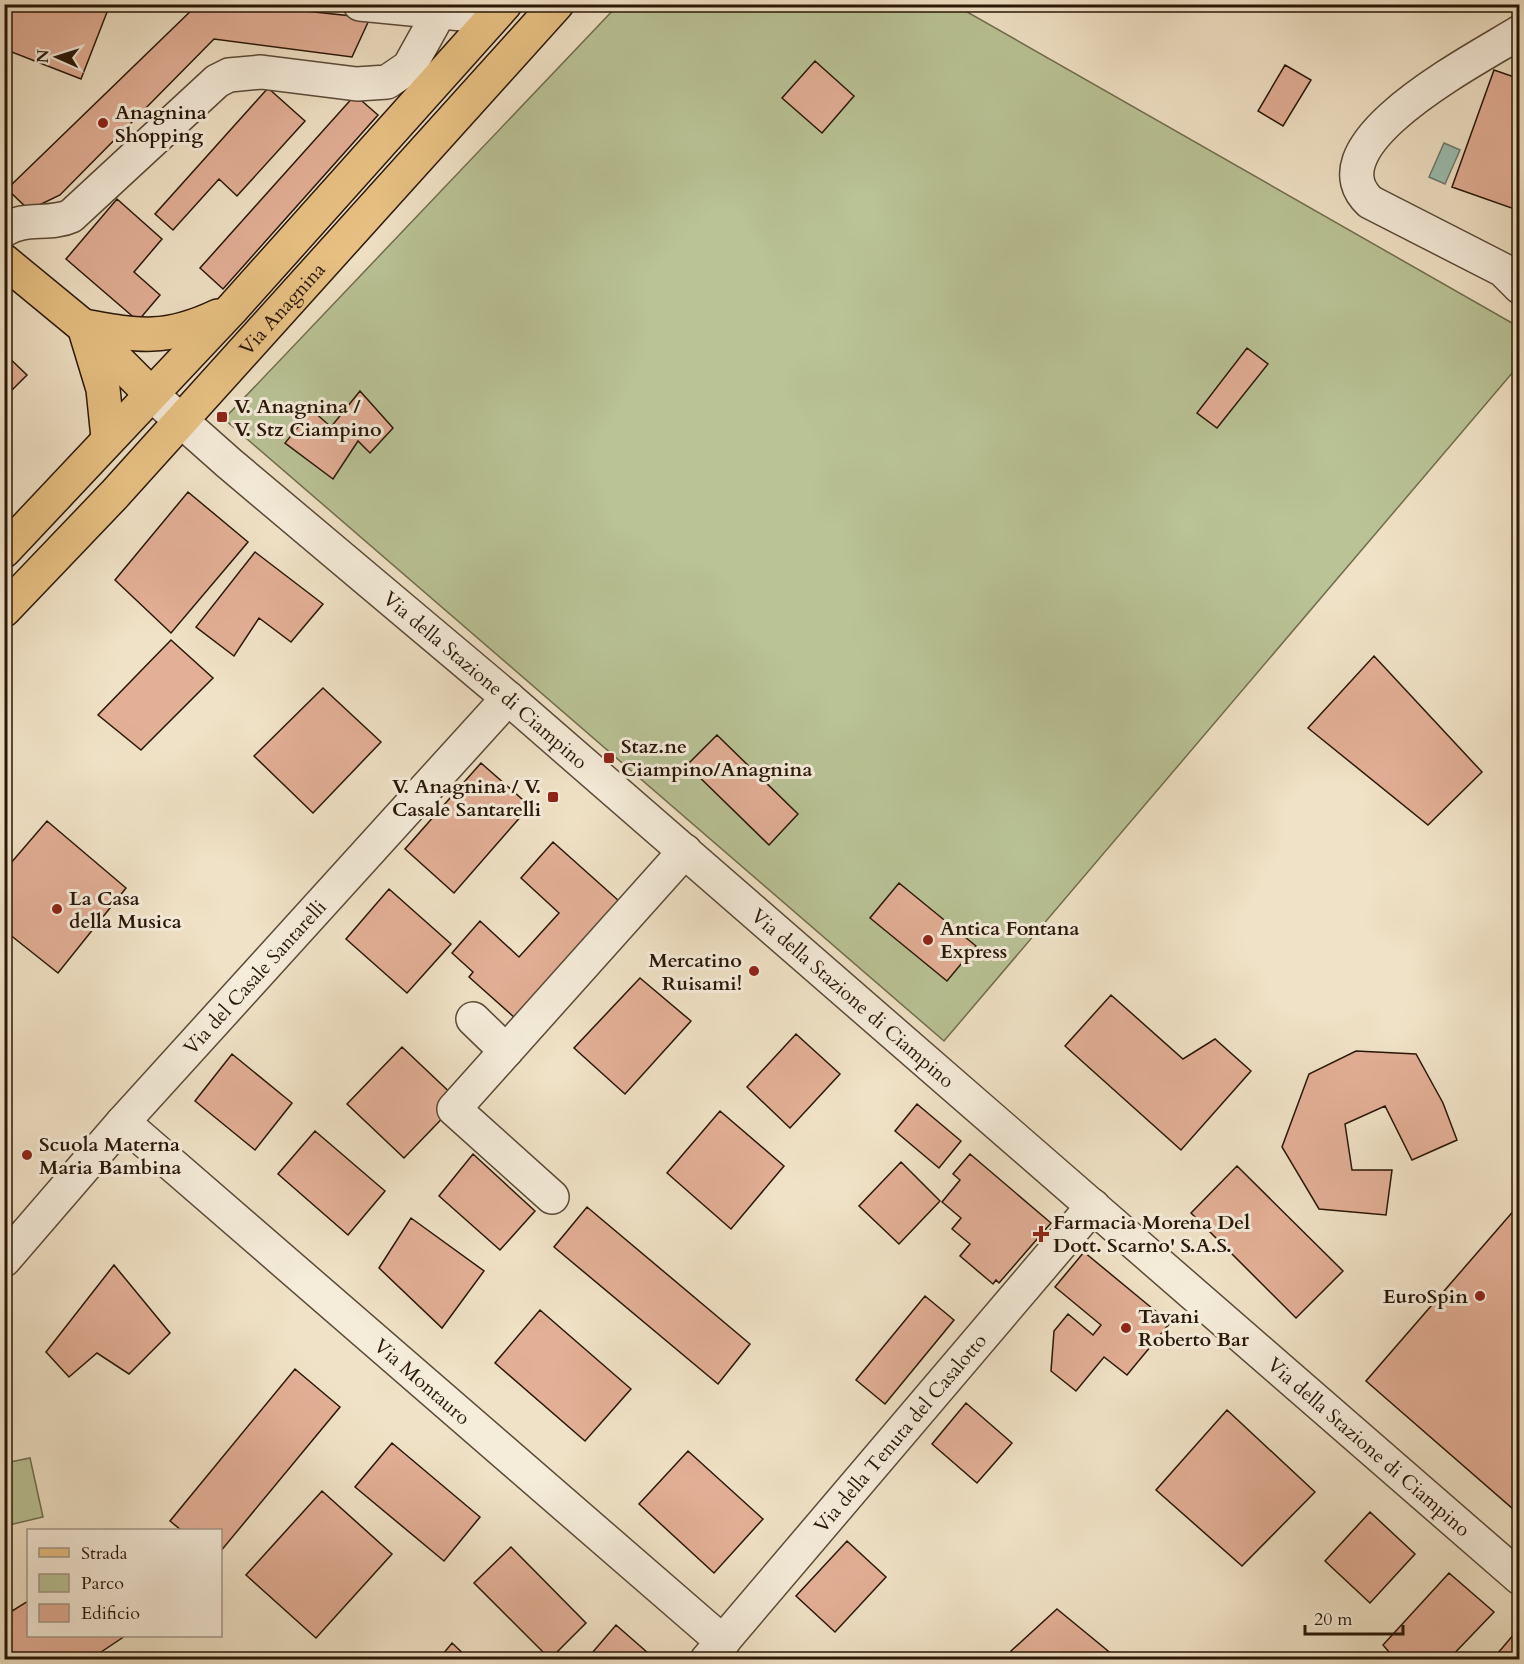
<svg xmlns="http://www.w3.org/2000/svg" width="1524" height="1664" font-family="Cardo,serif">
	<style>
		.green { fill: #b9c396; stroke: #716d4e; stroke-width: 1.5 }
		.water { fill: #9bbeb0; stroke: #6d7b6c; stroke-width: 1.5 }
		.building { fill: #e3af96; stroke: #291707; stroke-width: 1.5 }
		.lines { fill: none; stroke-linecap: round; stroke-linejoin: round }
		.minor-casing { stroke: #5b4a37; stroke-width: 36 }
		.major-casing { stroke: #291707; stroke-width: 36 }
		.minor { stroke: #f5ecda; stroke-width: 33 }
		.major { stroke: #e8c183; stroke-width: 33 }
		.poi-dot { fill: #8f2418; stroke: #f5ecda; stroke-width: 2 }
		.labels { text-anchor: middle; dominant-baseline: central; stroke-width: 6; stroke-linejoin: round; paint-order: stroke }
		.poi-label { font-size: 20px; font-weight: bold; fill: #291707; stroke: #f5ecda; text-anchor: start }
		.street-label { font-size: 20px; fill: #291707; stroke: #f5ecda }
	</style>
	<rect width="100%" height="100%" fill="#f0e2c6"/>
	<filter id="stains"><feTurbulence type="fractalNoise" baseFrequency=".00333" numOctaves="4"/><feColorMatrix values="0 0 0 0 .2 0 0 0 0 .09 0 0 0 0 .02 0 0 0 .5 -.17"/></filter>
	<radialGradient id="worn" r=".72"><stop offset=".6" stop-color="#630" stop-opacity="0"/><stop offset="1" stop-color="#630" stop-opacity=".3"/></radialGradient>
	<path class="green" d="M 618,5 L 955,5 L 1519,327 L 1519,365 L 944,1041 L 224,419 Z
		M 30,1458 L 43,1517 L 5,1526 L 5,1463 Z"/>
	<path class="water" d="M 1444,143 L 1460,150 L 1445,184 L 1429,177 Z"/>
	<path class="building" d="M 6,4 L 102,4 L 109,7 L 81,79 L 4,49 Z
		M 198,4 L 240,4 L 370,18 L 352,57 L 214,39 L 60,195 L 29,210 L 7,189 Z
		M 815,61 L 854,96 L 822,133 L 782,98 Z
		M 1285,65 L 1311,80 L 1283,126 L 1258,111 Z
		M 1494,70 L 1520,79 L 1520,211 L 1452,187 Z
		M 268,88 L 305,121 L 237,196 L 219,179 L 173,230 L 155,214 Z
		M 355,95 L 378,115 L 223,289 L 200,268 Z
		M 117,199 L 162,239 L 134,272 L 160,295 L 138,321 L 66,259 Z
		M 1247,348 L 1268,364 L 1217,428 L 1197,413 Z
		M 4,353 L 27,375 L 4,398 Z
		M 360,391 L 393,428 L 370,453 L 358,441 L 333,479 L 285,443 L 312,410 L 331,427 Z
		M 188,492 L 248,542 L 171,633 L 115,580 Z
		M 255,552 L 323,604 L 291,642 L 259,618 L 234,656 L 196,627 Z
		M 171,640 L 213,678 L 141,750 L 98,715 Z
		M 1374,656 L 1482,772 L 1428,825 L 1308,728 Z
		M 323,688 L 381,742 L 313,813 L 254,756 Z
		M 717,735 L 798,814 L 769,845 L 687,765 Z
		M 481,763 L 530,806 L 454,893 L 405,849 Z
		M 47,821 L 126,888 L 58,973 L 4,930 L 4,871 Z
		M 553,842 L 619,901 L 515,1018 L 469,977 L 473,972 L 452,953 L 480,921 L 519,957 L 559,913 L 521,878 Z
		M 899,883 L 976,946 L 947,981 L 870,918 Z
		M 389,889 L 451,944 L 407,993 L 346,939 Z
		M 640,978 L 691,1021 L 625,1094 L 574,1048 Z
		M 1111,995 L 1183,1059 L 1215,1039 L 1251,1071 L 1181,1150 L 1065,1046 Z
		M 796,1034 L 840,1074 L 790,1128 L 747,1087 Z
		M 402,1047 L 459,1101 L 404,1158 L 347,1104 Z
		M 1356,1051 L 1416,1054 L 1443,1103 L 1457,1140 L 1412,1160 L 1385,1106 L 1345,1124 L 1352,1170 L 1392,1170 L 1386,1215 L 1319,1209 L 1282,1147 L 1309,1074 Z
		M 232,1054 L 292,1103 L 255,1150 L 195,1101 Z
		M 917,1104 L 961,1141 L 939,1168 L 895,1131 Z
		M 720,1111 L 784,1166 L 731,1229 L 667,1173 Z
		M 315,1131 L 385,1191 L 348,1235 L 278,1174 Z
		M 473,1154 L 535,1211 L 500,1250 L 439,1196 Z
		M 970,1154 L 1051,1223 L 999,1283 L 996,1280 L 993,1284 L 960,1256 L 970,1244 L 952,1229 L 961,1218 L 942,1202 L 960,1180 L 953,1174 Z
		M 901,1162 L 940,1201 L 899,1244 L 859,1206 Z
		M 1237,1166 L 1343,1271 L 1296,1318 L 1191,1213 Z
		M 587,1207 L 750,1344 L 718,1384 L 554,1247 Z
		M 1516,1208 L 1520,1211 L 1520,1515 L 1366,1381 Z
		M 411,1218 L 484,1271 L 442,1328 L 379,1268 Z
		M 1084,1252 L 1170,1323 L 1127,1375 L 1104,1357 L 1076,1391 L 1051,1371 L 1054,1331 L 1068,1314 L 1093,1335 L 1101,1325 L 1055,1287 Z
		M 114,1265 L 170,1333 L 129,1374 L 97,1353 L 69,1377 L 46,1352 Z
		M 925,1296 L 954,1320 L 885,1404 L 856,1380 Z
		M 540,1310 L 631,1389 L 585,1441 L 495,1363 Z
		M 295,1369 L 340,1407 L 220,1552 L 220,1530 L 181,1530 L 170,1521 Z
		M 966,1403 L 1012,1443 L 977,1483 L 932,1444 Z
		M 1227,1410 L 1315,1492 L 1242,1566 L 1156,1490 Z
		M 392,1443 L 480,1517 L 444,1561 L 355,1487 Z
		M 688,1451 L 763,1519 L 714,1573 L 639,1504 Z
		M 322,1491 L 392,1554 L 316,1638 L 246,1575 Z
		M 1370,1512 L 1415,1554 L 1370,1603 L 1325,1561 Z
		M 847,1541 L 886,1577 L 835,1632 L 796,1596 Z
		M 511,1547 L 586,1623 L 550,1659 L 474,1583 Z
		M 1449,1573 L 1494,1612 L 1448,1660 L 1396,1660 L 1383,1645 Z
		M 28,1601 L 28,1636 L 125,1636 L 89,1660 L 4,1660 L 4,1616 Z
		M 1057,1609 L 1119,1660 L 1021,1660 L 1011,1651 Z
		M 616,1625 L 656,1660 L 586,1660 Z
		M 1520,1627 L 1520,1660 L 1492,1660 Z
		M 452,1643 L 470,1660 L 438,1660 Z"/>
	<g class="lines">
		<defs>
			<g id="minor">
				<path d="M 360,4 L 493,17"/>
				<path d="M 1520,32 C 1481,57 1308,144 1370,202 L 1503,270 L 1520,287"/>
				<path d="M 4,230 C 25,216 49,226 71,216 L 217,81 L 229,75 L 261,72 L 357,84 L 387,82 L 409,67 L 444,4"/>
				<path id="s1" d="M 151,394 L 230,464 L 508,698 L 1520,1578"/>
				<path d="M 473,1019 L 506,1051"/>
				<path id="s2" d="M 123,1122 L 723,1642"/>
				<path d="M 552,1197 L 454,1109 L 685,851"/>
				<path id="s3" d="M 4,1260 L 123,1122 L 508,698"/>
				<path id="s4" d="M 707,1660 L 1093,1206"/>
			</g>
			<g id="major">
				<path d="M 4,261 L 83,326 L 151,394"/>
				<path d="M 83,326 C 139,336 165,341 218,316"/>
				<path d="M 86,333 L 103,389 L 108,438"/>
				<path d="M 4,551 L 231,310 L 505,4"/>
				<path id="s5" d="M 4,610 L 114,495 L 557,4"/>
			</g>
		</defs>
		<use href="#minor" class="minor-casing"/>
		<use href="#major" class="major-casing"/>
		<use href="#minor" class="minor"/>
		<use href="#major" class="major"/>
	</g>
	<g class="poi-dot">
		<circle cx="103" cy="123" r="6"/>
		<rect x="216" y="411" width="12" height="12" rx="3"/>
		<rect x="603" y="752" width="12" height="12" rx="3"/>
		<rect x="547" y="791" width="12" height="12" rx="3"/>
		<circle cx="57" cy="909" r="6"/>
		<circle cx="928" cy="940" r="6"/>
		<circle cx="754" cy="971" r="6"/>
		<circle cx="27" cy="1155" r="6"/>
		<path d="M1038 1225h6v6h6v6h-6v6h-6v-6h-6v-6h6z"/>
		<circle cx="1480" cy="1296" r="6"/>
		<circle cx="1126" cy="1328" r="6"/>
	</g>
	<g class="labels">
		<g class="poi-label">
			<text x="115" y="112">Anagnina<tspan x="115" dy="23">Shopping</tspan></text>
			<text x="234" y="406">V. Anagnina /<tspan x="234" dy="23">V. Stz Ciampino</tspan></text>
			<text x="621" y="746">Staz.ne<tspan x="621" dy="23">Ciampino/Anagnina</tspan></text>
			<text x="541" y="786" text-anchor="end">V. Anagnina / V.<tspan x="541" dy="23">Casale Santarelli</tspan></text>
			<text x="69" y="898">La Casa<tspan x="69" dy="23">della Musica</tspan></text>
			<text x="940" y="928">Antica Fontana<tspan x="940" dy="23">Express</tspan></text>
			<text x="742" y="960" text-anchor="end">Mercatino<tspan x="742" dy="23">Ruisami!</tspan></text>
			<text x="39" y="1144">Scuola Materna<tspan x="39" dy="23">Maria Bambina</tspan></text>
			<text x="1053" y="1222">Farmacia Morena Del<tspan x="1053" dy="23">Dott. Scarno' S.A.S.</tspan></text>
			<text x="1468" y="1296" text-anchor="end">EuroSpin</text>
			<text x="1138" y="1316">Tavani<tspan x="1138" dy="23">Roberto Bar</tspan></text>
		</g>
		<g class="street-label">
			<text stroke="none"><textPath href="#s5" startOffset="410">Via Anagnina</textPath></text>
			<text stroke="none"><textPath href="#s1" startOffset="440">Via della Stazione di Ciampino</textPath></text>
			<text stroke="none"><textPath href="#s3" startOffset="378">Via del Casale Santarelli</textPath></text>
			<text stroke="none"><textPath href="#s1" startOffset="926">Via della Stazione di Ciampino</textPath></text>
			<text stroke="none"><textPath href="#s2" startOffset="396">Via Montauro</textPath></text>
			<text stroke="none"><textPath href="#s4" startOffset="298">Via della Tenuta del Casalotto</textPath></text>
			<text stroke="none"><textPath href="#s1" startOffset="1610">Via della Stazione di Ciampino</textPath></text>
		</g>
	</g>
	<rect width="1524" height="1664" fill="none" stroke="#f0e2c6" stroke-width="24"/>
	<rect x="6" y="6" width="1512" height="1652" fill="none" stroke="#291707" stroke-width="3"/>
	<rect x="12" y="12" width="1500" height="1640" fill="none" stroke="#291707" stroke-width="1.5"/>
	<rect x="27" y="1529" width="195" height="108" fill="#f5ecda" stroke="#a39786" stroke-width="1.5"/>
	<rect x="39" y="1548" width="30" height="9" fill="#e8c183" stroke="#a39786" stroke-width="1.5"/>
	<text x="81" y="1559" font-size="18" fill="#291707">Strada</text>
	<rect x="39" y="1574" width="30" height="18" fill="#b9c396" stroke="#a39786" stroke-width="1.5"/>
	<text x="81" y="1589" font-size="18" fill="#291707">Parco</text>
	<rect x="39" y="1604" width="30" height="18" fill="#e3af96" stroke="#a39786" stroke-width="1.5"/>
	<text x="81" y="1619" font-size="18" fill="#291707">Edificio</text>
	<g transform="translate(57 57) rotate(273)" stroke="#f5ecda" stroke-width="4.5" paint-order="stroke">
	<path d="M0-4.5L10 22L0 15L-10 22Z" fill="#291707"/>
	<text y="-9" font-size="16" font-weight="bold" text-anchor="middle" fill="#291707">N</text>
	</g>
	<path d="M1305 1625v9h98v-9" fill="none" stroke="#291707" stroke-width="3"/>
	<text x="1314" y="1625" font-size="18" fill="#291707" stroke="#f5ecda" stroke-width="4.5" paint-order="stroke">20 m</text>
	<rect width="100%" height="100%" filter="url(#stains)"/>
	<rect width="100%" height="100%" fill="url(#worn)"/>
</svg>
